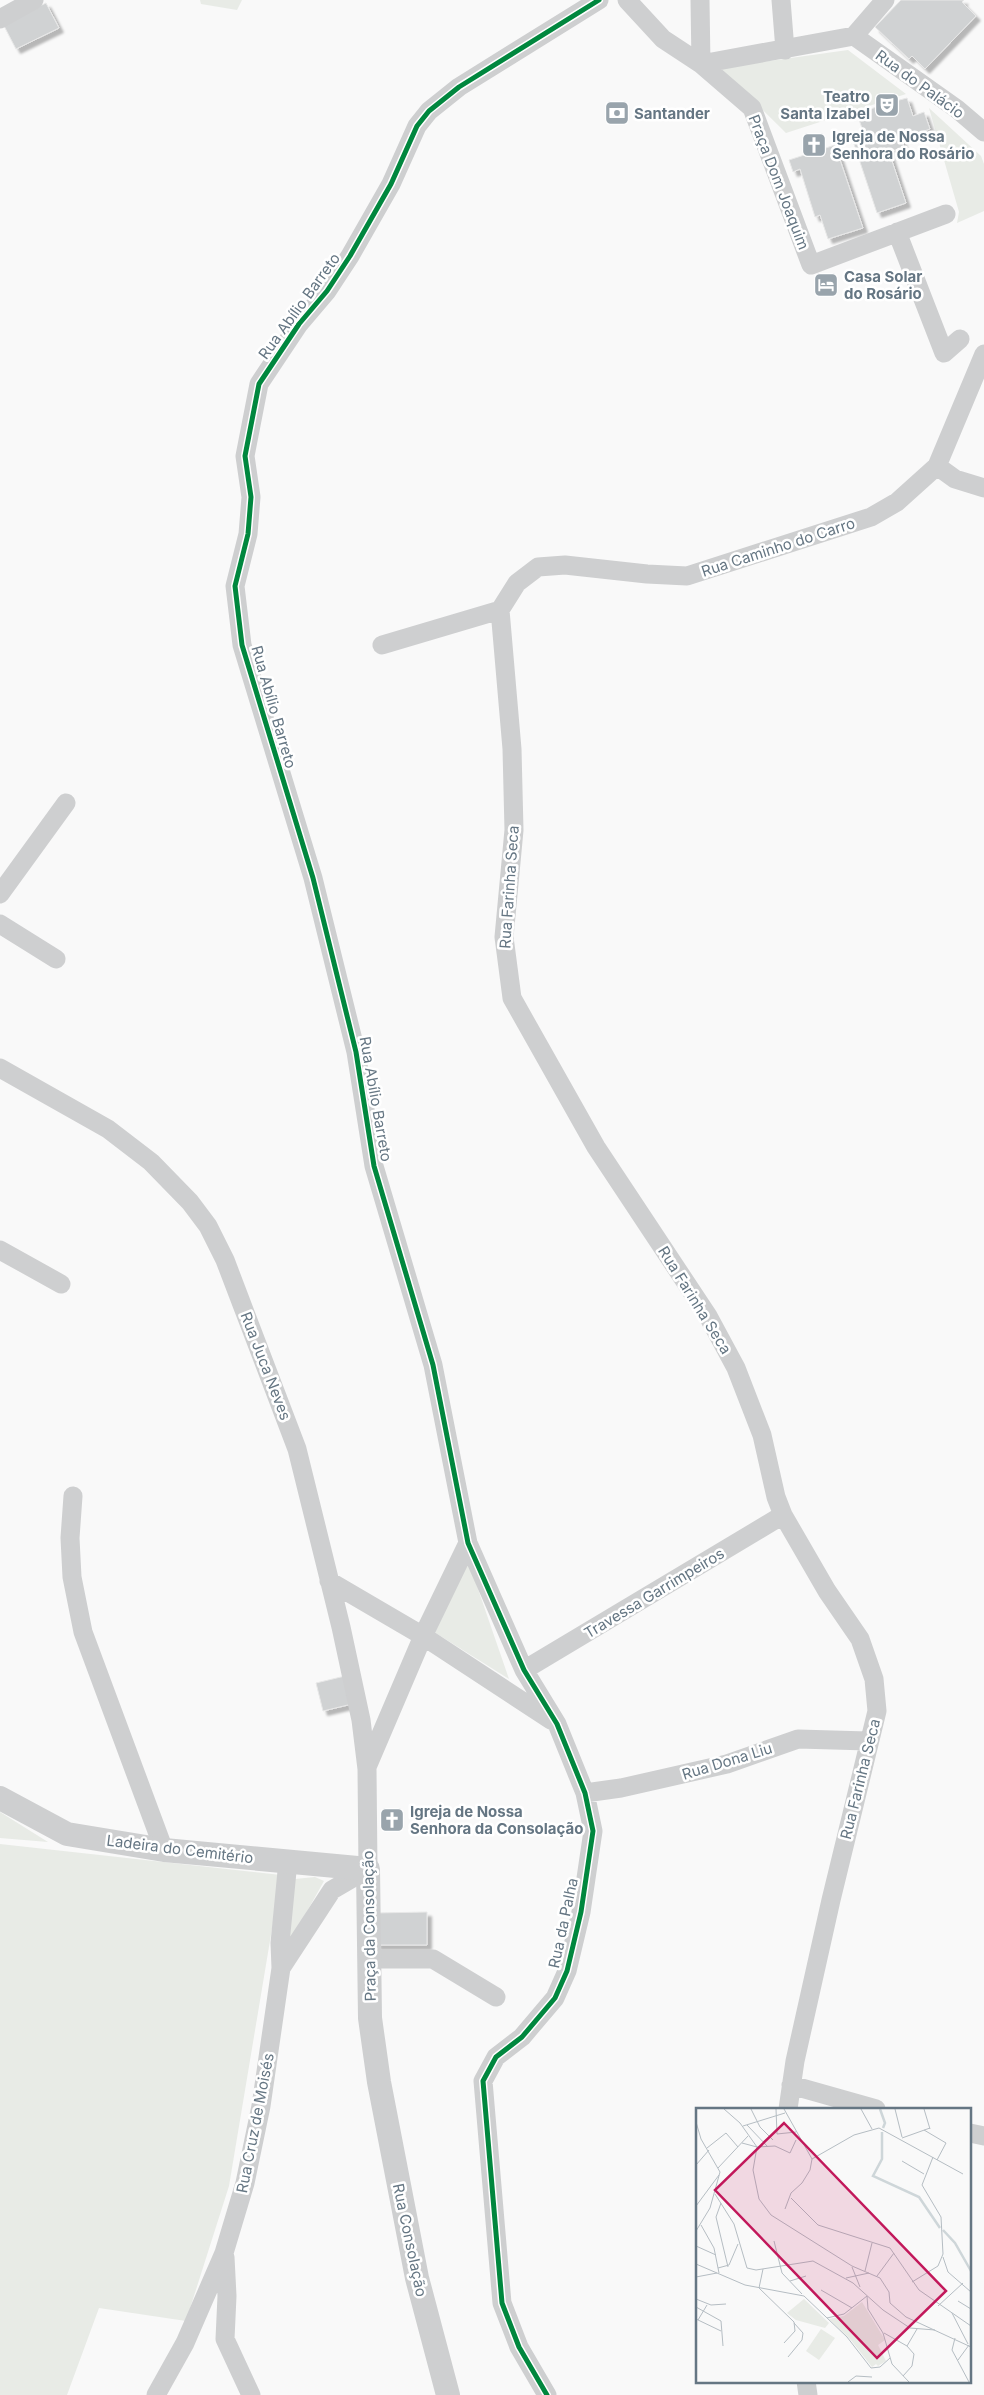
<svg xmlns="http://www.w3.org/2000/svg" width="984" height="2395" font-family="Inter,sans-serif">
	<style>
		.green { fill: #e8ebe6 }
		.building { fill: #d0d2d3; stroke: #e8e8e8; filter: url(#shadow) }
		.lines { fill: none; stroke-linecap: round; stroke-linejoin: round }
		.minor { stroke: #cecfd0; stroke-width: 19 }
		.tertiary { stroke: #cecfd0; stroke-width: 24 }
		.cycleway-casing { stroke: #fff; stroke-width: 8 }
		.cycleway { stroke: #00873e; stroke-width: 5 }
		.labels { text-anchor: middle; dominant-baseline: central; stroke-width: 5; stroke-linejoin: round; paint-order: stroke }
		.street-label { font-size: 15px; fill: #657683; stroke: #fff }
		.poi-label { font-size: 15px; font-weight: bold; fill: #657683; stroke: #fff; text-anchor: start }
		.inset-river { fill: none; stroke: #ced6d9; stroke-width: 2.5 }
		.inset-road { fill: none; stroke: #b5bdc3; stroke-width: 1 }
		.view { fill: #c2185b; fill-opacity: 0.15; stroke: #c2185b; stroke-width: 2.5 }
		.inset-edge { fill: none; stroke: #657683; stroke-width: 2.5 }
	</style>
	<defs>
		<filter id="shadow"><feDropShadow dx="4.5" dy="4.5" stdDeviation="1" flood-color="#0004"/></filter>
	</defs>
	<rect width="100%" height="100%" fill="#f9f9f9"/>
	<path class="green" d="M 200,0 L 242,0 L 237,10 L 201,4 Z
		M 848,50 L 906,94 L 786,133 L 720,68 Z
		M 929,108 L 981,156 L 984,164 L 984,211 L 957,223 L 959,212 Z
		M 468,1560 L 509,1679 L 434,1632 Z
		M 0,1812 L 48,1842 L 0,1838 Z
		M 0,1844 L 281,1875 L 229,2186 L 186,2321 L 99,2308 L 67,2395 L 0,2395 Z
		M 315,1877 L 324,1881 L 287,1947 L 295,1879 Z"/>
	<path class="building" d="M 901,0 L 964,0 L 962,2 L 976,16 L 925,69 L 912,56 L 909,59 L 875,27 Z
		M 46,3 L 59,28 L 16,49 L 3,24 Z
		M 907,98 L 913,116 L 924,112 L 930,129 L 901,139 L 904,147 L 889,152 L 906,203 L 877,213 L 851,135 L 863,131 L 857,114 L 879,106 L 881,112 L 894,108 L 892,102 Z
		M 835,145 L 863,228 L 828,239 L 820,215 L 815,217 L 800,169 L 793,172 L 789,160 Z
		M 345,1676 L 352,1704 L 323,1711 L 316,1683 Z
		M 427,1912 L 427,1945 L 376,1945 L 375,1913 Z"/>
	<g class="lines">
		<path class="minor" d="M 627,0 L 663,39 L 701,64 L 752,108 L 811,265 L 946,214
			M 700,0 L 701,64
			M 781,0 L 785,50
			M 0,19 L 34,0
			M 854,36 L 957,109 L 984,132
			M 854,36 L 885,0
			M 701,64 L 854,36
			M 897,232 L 944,353 L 960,339
			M 937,466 L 955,479 L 984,488
			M 500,610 L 512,749 L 514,830 L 504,937 L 512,998 L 596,1147 L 708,1316 L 736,1368 L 762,1435 L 776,1497 L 783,1515 L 827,1591 L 860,1639 L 874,1679 L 877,1711 L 831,1900 L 795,2061 L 788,2109
			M 500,610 L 517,583 L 538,567 L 565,565 L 647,574 L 687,576 L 871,517 L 897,502 L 937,466 L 984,354
			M 382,645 L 500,610
			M 0,894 L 66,803
			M 0,924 L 56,959
			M 0,1068 L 108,1129 L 151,1162 L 190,1202 L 208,1226 L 225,1260 L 297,1449 L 341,1627 L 361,1720 L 367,1769 L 368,1869 L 332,1890 L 281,1968 L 261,2106 L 245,2183 L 224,2253 L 185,2343 L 156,2395
			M 0,1250 L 61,1284
			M 73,1496 L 70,1538 L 72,1577 L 83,1632 L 164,1850
			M 329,1581 L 423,1636 L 551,1720
			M 524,1670 L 783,1515
			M 367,1767 L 423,1636 L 468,1543
			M 585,1793 L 621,1788 L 727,1764 L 798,1739 L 868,1741
			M 371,1959 L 433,1959 L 496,1997
			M 281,1968 L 280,1943 L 288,1861
			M 791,2085 L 876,2109
			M 970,2133 L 984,2136
			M 225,2257 L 227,2296 L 225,2339 L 251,2395
			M 806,2381 L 808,2395
			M 547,2395 L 519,2347 L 502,2303 L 483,2081 L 496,2057 L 522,2037 L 555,1998 L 567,1971 L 581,1912 L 593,1831 L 585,1793 L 557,1724 L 524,1670 L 468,1543 L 433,1365 L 374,1166 L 356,1052 L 313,878 L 242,645 L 235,586 L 248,534 L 251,497 L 245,456 L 259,384 L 299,324 L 327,291 L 350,256 L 391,184 L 417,126 L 429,111 L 459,87 L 599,0"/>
		<path class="tertiary" d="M 0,1798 L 67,1834 L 164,1850 L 368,1869 L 370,2018 L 379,2082 L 417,2278 L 448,2395"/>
		<defs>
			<path id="cycleway" d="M 547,2395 L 519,2347 L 502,2303 L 483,2081 L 496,2057 L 522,2037 L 555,1998 L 567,1971 L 581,1912 L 593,1831 L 585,1793 L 557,1724 L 524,1670 L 468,1543 L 433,1365 L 374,1166 L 356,1052 L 313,878 L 242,645 L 235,586 L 248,534 L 251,497 L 245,456 L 259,384 L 299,324 L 327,291 L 350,256 L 391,184 L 417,126 L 429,111 L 459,87 L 599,0"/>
		</defs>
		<use href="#cycleway" class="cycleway-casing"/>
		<use href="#cycleway" class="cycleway"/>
	</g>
	<defs>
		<symbol id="theatre-square" viewBox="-11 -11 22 22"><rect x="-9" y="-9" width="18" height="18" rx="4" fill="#99a4ac" stroke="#fff"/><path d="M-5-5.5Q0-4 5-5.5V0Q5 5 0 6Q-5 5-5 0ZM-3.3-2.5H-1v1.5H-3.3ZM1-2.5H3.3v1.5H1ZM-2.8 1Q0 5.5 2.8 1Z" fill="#fff"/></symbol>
		<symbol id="bank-square" viewBox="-11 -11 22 22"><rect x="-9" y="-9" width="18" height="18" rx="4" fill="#99a4ac" stroke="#fff"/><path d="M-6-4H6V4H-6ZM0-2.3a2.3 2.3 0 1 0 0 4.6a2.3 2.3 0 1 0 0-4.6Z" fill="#fff"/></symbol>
		<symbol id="church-square" viewBox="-11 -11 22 22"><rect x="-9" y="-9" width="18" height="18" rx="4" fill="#99a4ac" stroke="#fff"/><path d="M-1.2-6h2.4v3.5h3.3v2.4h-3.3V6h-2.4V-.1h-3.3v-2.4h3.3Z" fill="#fff"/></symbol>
		<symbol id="hotel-square" viewBox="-11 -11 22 22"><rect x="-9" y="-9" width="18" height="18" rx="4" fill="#99a4ac" stroke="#fff"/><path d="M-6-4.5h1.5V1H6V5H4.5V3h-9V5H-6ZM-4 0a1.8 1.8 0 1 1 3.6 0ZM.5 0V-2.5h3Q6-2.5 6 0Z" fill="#fff"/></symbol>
	</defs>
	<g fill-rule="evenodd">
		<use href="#theatre-square" x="873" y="91" width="28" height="28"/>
		<use href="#bank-square" x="603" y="99" width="28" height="28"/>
		<use href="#church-square" x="800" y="131" width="28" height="28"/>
		<use href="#hotel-square" x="812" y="271" width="28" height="28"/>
		<use href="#church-square" x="378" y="1806" width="28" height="28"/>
	</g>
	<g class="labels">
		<g class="street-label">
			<text transform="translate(920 84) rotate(36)">Rua do Palácio</text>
			<text transform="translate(779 182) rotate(69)">Praça Dom Joaquim</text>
			<text transform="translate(299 306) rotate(-54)">Rua Abílio Barreto</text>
			<text transform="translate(778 547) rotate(-18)">Rua Caminho do Carro</text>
			<text transform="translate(274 707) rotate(74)">Rua Abílio Barreto</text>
			<text transform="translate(509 887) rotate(-86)">Rua Farinha Seca</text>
			<text transform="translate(376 1099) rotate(80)">Rua Abílio Barreto</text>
			<text transform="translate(695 1300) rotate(58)">Rua Farinha Seca</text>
			<text transform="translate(266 1366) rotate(69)">Rua Juca Neves</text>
			<text transform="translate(654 1593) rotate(-31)">Travessa Garrimpeiros</text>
			<text transform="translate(727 1761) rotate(-17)">Rua Dona Liu</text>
			<text transform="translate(860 1779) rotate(-76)">Rua Farinha Seca</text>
			<text transform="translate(180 1849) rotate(7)">Ladeira do Cemitério</text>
			<text transform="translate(563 1923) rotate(-78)">Rua da Palha</text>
			<text transform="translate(369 1926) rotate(-91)">Praça da Consolação</text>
			<text transform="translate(255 2123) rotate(-79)">Rua Cruz de Moisés</text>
			<text transform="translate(410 2240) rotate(78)">Rua Consolação</text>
		</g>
		<g class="poi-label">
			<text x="870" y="96" text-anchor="end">Teatro<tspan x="870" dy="17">Santa Izabel</tspan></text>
			<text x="634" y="113">Santander</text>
			<text x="832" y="136">Igreja de Nossa<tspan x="832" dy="17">Senhora do Rosário</tspan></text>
			<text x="844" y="276">Casa Solar<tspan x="844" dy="17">do Rosário</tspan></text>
			<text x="410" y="1811">Igreja de Nossa<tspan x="410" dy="17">Senhora da Consolação</tspan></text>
		</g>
	</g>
	<g transform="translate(696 2108)">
		<rect width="275" height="275" fill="#f9f9f9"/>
		<path d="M 108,191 L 133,215 L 129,220 L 100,212 L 91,205 ZM 166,194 L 189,232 L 182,237 L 190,253 L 182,258 L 180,256 L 176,259 L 154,231 L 133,211 L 148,208 ZM 125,221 L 139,230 L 123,252 L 110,243 Z" fill="#e8ebe6"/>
		<path class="inset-river" d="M 184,1 L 189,15 L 187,20M 186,24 L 186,51 L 177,68 L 223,89 L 244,120M 247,122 L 259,135 L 275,163"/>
		<path class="inset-road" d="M 28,1 L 44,15 L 61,39M 55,1 L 64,19 L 77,32M 80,1 L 81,26M 88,1 L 116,51 L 114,62 L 106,75 L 95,85 L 89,101M 165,1 L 176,21M 199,1 L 206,29M 228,1 L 234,21M 0,14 L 5,31 L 24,64 L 14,100 L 0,123M 51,17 L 72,39M 47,18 L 89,5M 228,22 L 250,35 L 241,52M 81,26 L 100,24M 206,30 L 234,20M 46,35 L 61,39 L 79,38 L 94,45 L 100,32M 61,39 L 57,62 L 63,91 L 75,107 L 156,158 L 184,170 L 193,184 L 194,195 L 210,209 L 275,239M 11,40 L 30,25 L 42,39M 116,51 L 158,27 L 183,20 L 267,66M 206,53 L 228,66M 0,57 L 13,42M 22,60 L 52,28M 19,86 L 38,116 L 51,160 L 60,162 L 117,153 L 157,175 L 187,202 L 214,220 L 239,222M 95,90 L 122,117 L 194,140 L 223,182 L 275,218M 25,95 L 20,109 L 32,159M 0,98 L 23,67M 5,117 L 18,140 L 23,165M 78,133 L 86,165 L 106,186M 0,138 L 20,147M 247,149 L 252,164 L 275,184M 0,156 L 49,177 L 108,188 L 151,229 L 175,260 L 184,259 L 194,250M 156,159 L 164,179M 22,160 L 33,157 L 42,136M 67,161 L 63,180 L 98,214 L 99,223 L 88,235M 169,163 L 176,135M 181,168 L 198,145M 0,169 L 21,165M 150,170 L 173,165M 94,173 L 110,168M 216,174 L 242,158 L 247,146 L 245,109 L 226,77 L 237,49M 125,182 L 156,200M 171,188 L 172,201 L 187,225 L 196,256 L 213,274M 0,191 L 15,197 L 30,196M 262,193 L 275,201M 242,198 L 267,175M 0,199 L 25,213 L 27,238M 256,205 L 272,236M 131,210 L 148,206 L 171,188M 0,211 L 25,223M 2,212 L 11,197M 188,225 L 211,238 L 218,246 L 216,258 L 207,268M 259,230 L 256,242 L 273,274M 211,238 L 221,221M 92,249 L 106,232 L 107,225 L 98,215M 262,252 L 273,237M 152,274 L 160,268 L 176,269"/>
		<path class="view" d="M 88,15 L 250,183 L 181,250 L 19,82 Z"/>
		<rect width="275" height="275" class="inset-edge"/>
	</g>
</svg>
